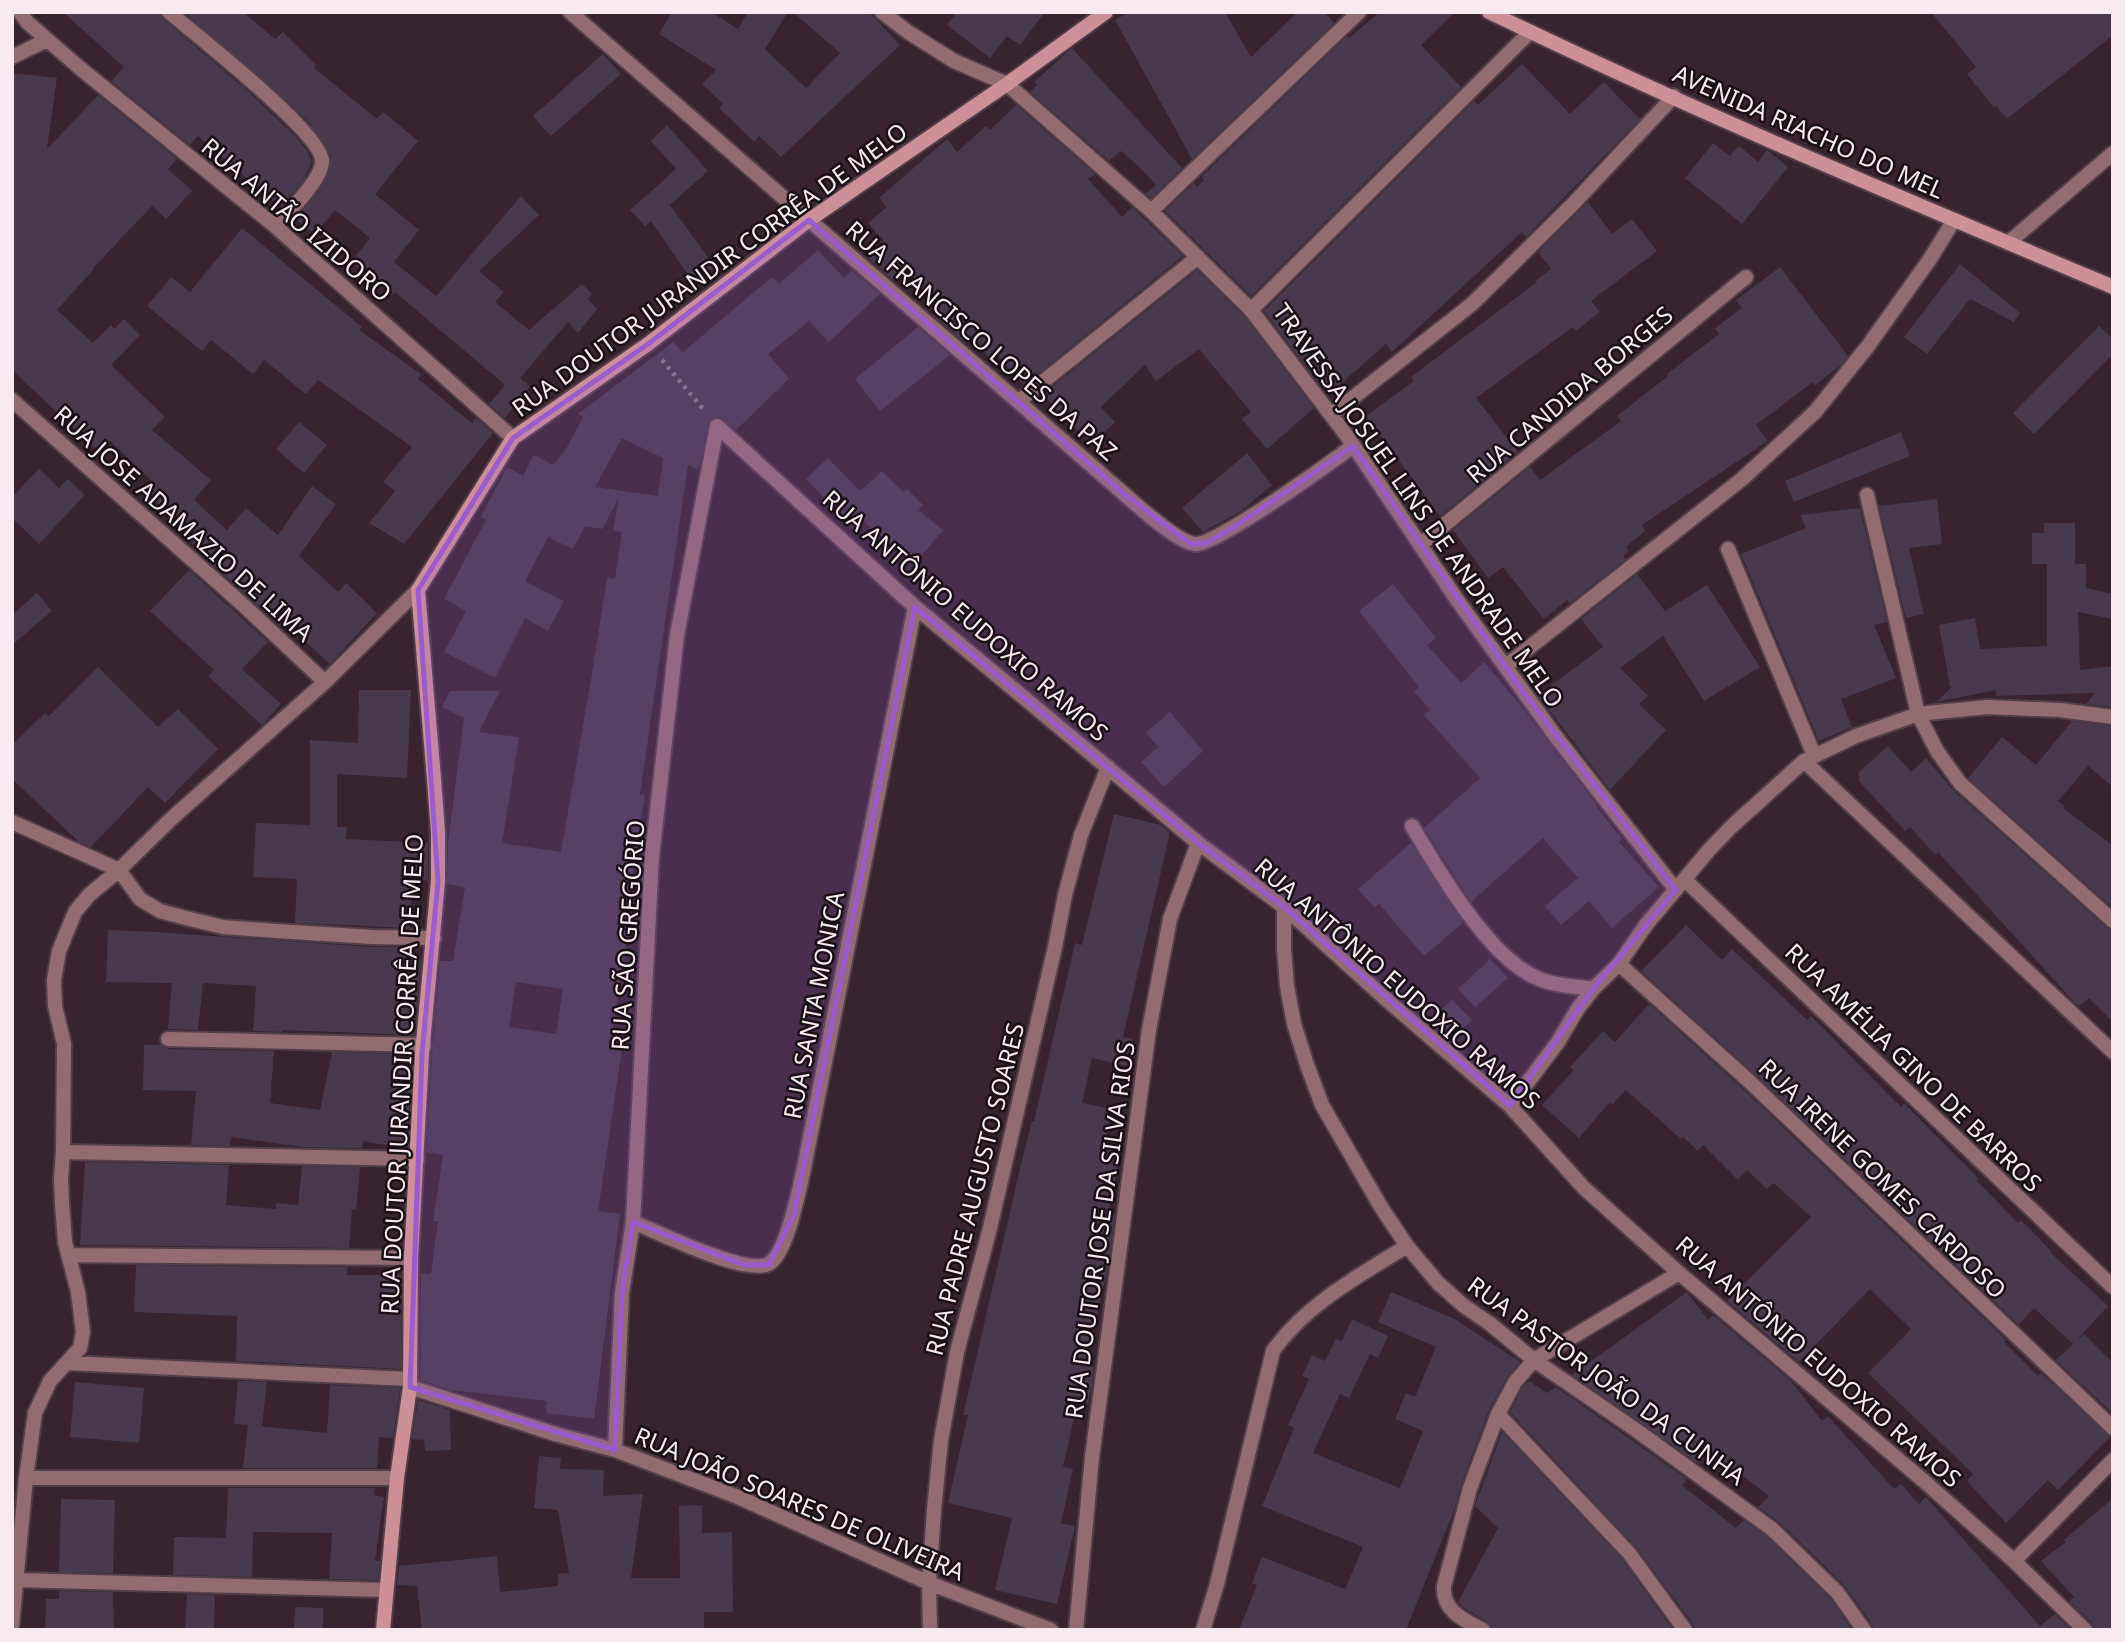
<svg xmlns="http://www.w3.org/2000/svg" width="2125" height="1642" font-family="'Noto Sans',sans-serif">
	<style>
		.building { fill: #48394d; fill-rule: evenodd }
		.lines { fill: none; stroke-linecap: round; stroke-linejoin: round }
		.lane-casing { stroke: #533f4a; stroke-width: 18 }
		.street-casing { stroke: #533f4a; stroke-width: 18 }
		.secondary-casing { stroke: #533f4a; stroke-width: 18 }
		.path { stroke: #887580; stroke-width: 4.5; stroke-dasharray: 3.5 5; stroke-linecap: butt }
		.lane { stroke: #936c71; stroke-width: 14 }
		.street { stroke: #936c71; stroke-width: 14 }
		.secondary { stroke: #ce9098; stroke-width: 14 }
		.marked { fill: #9a5ccc; fill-opacity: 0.2; stroke: #9a5ccc; stroke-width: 5; stroke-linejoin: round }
		.labels { text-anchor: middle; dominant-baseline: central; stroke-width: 5; stroke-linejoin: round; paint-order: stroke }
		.street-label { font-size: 24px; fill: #f9eaf2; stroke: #191015 }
	</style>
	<rect width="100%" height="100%" fill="#38232f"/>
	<path class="building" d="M 63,12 L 160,12 L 163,19 L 249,92 L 295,136 L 308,152 L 312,162 L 303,181 L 280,207 L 198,136 L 190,145 L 111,81 L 124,67 Z
		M 184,12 L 243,12 L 275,39 L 283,32 L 316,65 L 314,68 L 377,119 L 383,112 L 418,141 L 375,194 L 419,230 L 394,262 L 436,296 L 521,196 L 539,215 L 479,271 L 504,292 L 495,302 L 529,330 L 582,284 L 592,294 L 588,299 L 597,309 L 578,333 L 568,322 L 520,378 L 530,386 L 505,418 L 489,404 L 505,385 L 395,292 L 393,294 L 351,262 L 370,238 L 335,210 L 315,234 L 295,219 L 318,192 L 329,172 L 331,158 L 325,144 L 309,122 L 287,101 Z
		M 672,12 L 711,12 L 738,29 L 748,12 L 788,12 L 765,49 L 806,88 L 840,53 L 793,12 L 869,12 L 900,45 L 781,157 L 759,136 L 754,142 L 719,108 L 723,104 L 702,84 L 716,70 L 659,34 Z
		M 957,12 L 1045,12 L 1020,45 L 1007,36 L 990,58 L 947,25 Z
		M 1129,12 L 1225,12 L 1251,57 L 1298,12 L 1324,12 L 1334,23 L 1192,159 L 1115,20 Z
		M 1380,12 L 1455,12 L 1421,45 L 1461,87 L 1251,296 L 1165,211 L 1194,183 L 1197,186 L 1204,181 L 1202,176 L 1347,36 L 1349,38 Z
		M 1931,12 L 2113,12 L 2113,35 L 2007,119 L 1996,106 L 1994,108 L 1967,74 L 1976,67 Z
		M 1072,48 L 1182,168 L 1151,198 L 1146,194 L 1156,185 L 1140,168 L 1121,151 L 1109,161 L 1030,92 L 1037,85 L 1034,82 Z
		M 603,54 L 621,74 L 551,136 L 533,116 Z
		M 1522,64 L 1570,114 L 1604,82 L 1640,119 L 1526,237 L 1522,232 L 1392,352 L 1386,344 L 1328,395 L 1264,311 L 1474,101 L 1478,105 Z
		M 12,73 L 57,78 L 47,149 L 98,95 L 177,159 L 168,169 L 192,191 L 166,219 L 152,206 L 93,268 L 94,269 L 57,310 L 93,343 L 111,325 L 114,329 L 124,319 L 140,335 L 111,365 L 165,417 L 152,430 L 211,480 L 194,500 L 227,530 L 246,508 L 278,535 L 312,486 L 336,504 L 299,556 L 338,592 L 346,583 L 377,613 L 330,664 L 285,623 L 281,627 L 202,555 L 204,554 L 186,537 L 191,532 L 142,490 L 151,480 L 110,441 L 99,452 L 12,370 Z
		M 1016,105 L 1095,174 L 1088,179 L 1122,217 L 1132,207 L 1183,256 L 1024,385 L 996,354 L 990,359 L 971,338 L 965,343 L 933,315 L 940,309 L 906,269 L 894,281 L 867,257 L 884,241 L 868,223 L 887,207 L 879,198 L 947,139 L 957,152 L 986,126 L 990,130 Z
		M 667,125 L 708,171 L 670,205 L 715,267 L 693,282 L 651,221 L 645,226 L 630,210 L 676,169 L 651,141 Z
		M 1713,143 L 1730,156 L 1739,146 L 1758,162 L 1767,150 L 1788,167 L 1742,224 L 1685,178 Z
		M 1588,202 L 1612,234 L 1632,219 L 1657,251 L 1591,301 L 1600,312 L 1576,331 L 1573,327 L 1476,398 L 1518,452 L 1440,516 L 1366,416 L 1414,381 L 1411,377 L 1537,282 L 1536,280 L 1551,269 L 1538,252 Z
		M 242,228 L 362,327 L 359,330 L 421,374 L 418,379 L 472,423 L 476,418 L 493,433 L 404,544 L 369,523 L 395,491 L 383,482 L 412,447 L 318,380 L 306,394 L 264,360 L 253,374 L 211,340 L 202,351 L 147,306 L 171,277 L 190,292 Z
		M 818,250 L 844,278 L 852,270 L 880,294 L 829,342 L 809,321 L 768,354 L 789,379 L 736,430 L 720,417 L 710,419 L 708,424 L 700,464 L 697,470 L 688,465 L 640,794 L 645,795 L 624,927 L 629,927 L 612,1034 L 624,1035 L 598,1211 L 620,1214 L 594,1419 L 546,1413 L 547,1401 L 450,1390 L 420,1380 L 421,1274 L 431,1274 L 438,1221 L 433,1221 L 443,1155 L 426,1152 L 432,1055 L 440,961 L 453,961 L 465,887 L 447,884 L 448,844 L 464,718 L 442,707 L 450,691 L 500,691 L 479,732 L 519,737 L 502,843 L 561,852 L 592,674 L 607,578 L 615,579 L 622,532 L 613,531 L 619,497 L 602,529 L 585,526 L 573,549 L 548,537 L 525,581 L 564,601 L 548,631 L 525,618 L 495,678 L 444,652 L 466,611 L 444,599 L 486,520 L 481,517 L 507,467 L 523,476 L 534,455 L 553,465 L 566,449 L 583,417 L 578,414 L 673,342 L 683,352 L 772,277 L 779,284 ZM 622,438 L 663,458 L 658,496 L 595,487 ZM 516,982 L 563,989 L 556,1034 L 509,1027 Z
		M 1960,264 L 2020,313 L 2014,322 L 1970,299 L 1927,354 L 1904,337 Z
		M 1780,267 L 1848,356 L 1841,365 L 1815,385 L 1813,382 L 1756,425 L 1768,441 L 1642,525 L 1645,531 L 1626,547 L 1629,551 L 1623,556 L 1626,559 L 1570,603 L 1567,600 L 1544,619 L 1503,567 L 1488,578 L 1453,530 L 1530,467 L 1540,480 L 1621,421 L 1617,416 L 1668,376 L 1667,374 L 1719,334 L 1715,328 L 1742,308 L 1736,300 Z
		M 1197,270 L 1244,316 L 1314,408 L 1267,449 L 1242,419 L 1251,412 L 1199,349 L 1156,381 L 1145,365 L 1101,407 L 1115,422 L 1092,444 L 1042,395 Z
		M 2099,326 L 2113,339 L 2113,354 L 2034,434 L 2013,413 Z
		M 918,327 L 950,355 L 880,411 L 855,379 Z
		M 299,422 L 327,445 L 304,473 L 276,449 Z
		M 1901,432 L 1910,456 L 1794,502 L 1785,481 Z
		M 1247,453 L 1272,485 L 1241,511 L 1203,532 L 1182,508 Z
		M 828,458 L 860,491 L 882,471 L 903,492 L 907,489 L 923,505 L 918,510 L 943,530 L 915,564 L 864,522 L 855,530 L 806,479 Z
		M 39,469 L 59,488 L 68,479 L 85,495 L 39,544 L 12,518 L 12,497 Z
		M 1937,499 L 1942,544 L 1909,548 L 1924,614 L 1906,618 L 1879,506 Z
		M 1860,508 L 1887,622 L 1874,625 L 1896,678 L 1841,699 L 1852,727 L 1819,741 L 1741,554 L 1806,528 L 1800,515 Z
		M 2044,523 L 2075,523 L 2075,564 L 2086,564 L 2086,588 L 2113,594 L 2113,619 L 2078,612 L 2080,670 L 2113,666 L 2113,707 L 2086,704 L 2095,693 L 1996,696 L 1996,690 L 1936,702 L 1953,686 L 1950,687 L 1939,625 L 1975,618 L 1980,649 L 2047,646 L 2047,564 L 2032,564 L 2032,533 L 2044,533 Z
		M 189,570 L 268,642 L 242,669 L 281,704 L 262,725 L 208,676 L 214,670 L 150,611 Z
		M 1637,574 L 1665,611 L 1707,585 L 1760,667 L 1704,701 L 1663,636 L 1620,668 L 1648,696 L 1639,704 L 1666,730 L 1610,790 L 1538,695 L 1603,647 L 1581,619 Z
		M 1393,584 L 1436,638 L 1427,645 L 1461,683 L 1484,662 L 1522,707 L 1596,804 L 1595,805 L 1622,839 L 1619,842 L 1659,887 L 1612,928 L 1589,901 L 1561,925 L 1545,906 L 1578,878 L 1543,838 L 1471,902 L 1444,860 L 1424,828 L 1480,778 L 1424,715 L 1430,710 L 1414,691 L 1419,687 L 1359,611 Z
		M 37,593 L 52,611 L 12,645 L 12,615 Z
		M 98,667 L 158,727 L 178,709 L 218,749 L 165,803 L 148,787 L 91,847 L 79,842 L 12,779 L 12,745 L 45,713 L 49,716 Z
		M 359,690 L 411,690 L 407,778 L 337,774 L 337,827 L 347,827 L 346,839 L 428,843 L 428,881 L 413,878 L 410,928 L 295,923 L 297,879 L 253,877 L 256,823 L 310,825 L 310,740 L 358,743 Z
		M 1170,712 L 1203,751 L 1164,787 L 1141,762 L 1158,747 L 1146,732 Z
		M 2072,721 L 2113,726 L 2113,787 L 2088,766 L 2058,801 L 2064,806 L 2063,808 L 2113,846 L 2113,908 L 1968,778 L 2002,737 L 2036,765 Z
		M 1888,746 L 1911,772 L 1926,758 L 1953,790 L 2107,928 L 2113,930 L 2113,1022 L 2089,998 L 2079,1006 L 2076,1004 L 1938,852 L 1935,855 L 1910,827 L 1905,831 L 1859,781 L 1859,772 Z
		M 1114,814 L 1161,825 L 1169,832 L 1169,837 L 1123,1037 L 1133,1039 L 1127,1066 L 1092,1058 L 1082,1103 L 1112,1109 L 1106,1137 L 1123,1141 L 1108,1213 L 1115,1215 L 1107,1272 L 1085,1365 L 1094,1367 L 1092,1384 L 1088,1403 L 1078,1401 L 1063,1467 L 1073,1469 L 1061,1523 L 1075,1526 L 1057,1604 L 995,1590 L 1012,1518 L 948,1503 L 968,1415 L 963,1415 L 1022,1160 L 1032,1121 L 1034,1121 L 1075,943 L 1082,945 Z
		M 1411,843 L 1463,923 L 1424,956 L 1379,904 L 1375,908 L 1358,889 Z
		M 1686,925 L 1722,960 L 1732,949 L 1807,1020 L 1811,1016 L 1901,1107 L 1904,1103 L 1979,1179 L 1977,1181 L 2018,1223 L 2021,1220 L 2052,1252 L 2051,1253 L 2108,1306 L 2076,1341 L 2084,1334 L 2113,1363 L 2113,1414 L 2056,1360 L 2073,1344 L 2034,1308 L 2019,1325 L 1756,1075 L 1641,971 Z
		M 108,930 L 155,932 L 372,947 L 409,947 L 408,959 L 421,960 L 414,1035 L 282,1030 L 282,1032 L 253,1031 L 256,986 L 203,983 L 198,1030 L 168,1029 L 172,983 L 106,982 Z
		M 1490,959 L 1508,978 L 1475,1007 L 1458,989 Z
		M 1452,1000 L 1472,1020 L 1450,1041 L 1429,1021 Z
		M 1649,1004 L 1743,1089 L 2006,1340 L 2004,1342 L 2038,1376 L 2041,1373 L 2110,1437 L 2058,1490 L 2048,1480 L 2006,1523 L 1967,1481 L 1973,1474 L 1868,1373 L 1911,1329 L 1870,1289 L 1799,1362 L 1727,1301 L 1811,1217 L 1774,1183 L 1767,1189 L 1747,1170 L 1738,1180 L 1703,1145 L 1698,1151 L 1683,1137 L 1681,1139 L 1626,1090 L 1612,1105 L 1610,1102 L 1579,1138 L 1542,1105 L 1574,1070 L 1570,1067 L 1603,1031 L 1615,1042 Z
		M 144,1045 L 161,1045 L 168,1049 L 274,1051 L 270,1103 L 320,1110 L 332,1052 L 412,1054 L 407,1149 L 363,1141 L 362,1148 L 303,1147 L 231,1137 L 230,1146 L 191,1145 L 196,1091 L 143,1090 Z
		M 85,1162 L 229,1165 L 226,1205 L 276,1209 L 276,1203 L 298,1205 L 302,1166 L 360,1167 L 356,1210 L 352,1209 L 349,1248 L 80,1245 Z
		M 136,1265 L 348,1267 L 347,1275 L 401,1275 L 401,1369 L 236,1361 L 237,1316 L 134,1312 Z
		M 1391,1292 L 1455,1319 L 1520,1362 L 1507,1377 L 1489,1410 L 1461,1485 L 1455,1508 L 1406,1630 L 1239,1630 L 1257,1585 L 1252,1583 L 1262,1557 L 1345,1589 L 1363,1547 L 1262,1506 L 1294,1428 L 1288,1425 L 1309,1379 L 1302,1376 L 1312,1355 L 1325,1361 L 1336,1339 L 1342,1341 L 1352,1319 L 1388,1336 L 1378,1358 L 1370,1354 L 1349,1398 L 1340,1394 L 1313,1453 L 1400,1488 L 1423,1431 L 1395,1419 L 1406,1393 L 1415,1397 L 1436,1347 L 1378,1322 Z
		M 1687,1292 L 1708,1320 L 1713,1315 L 1790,1380 L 1822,1421 L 1828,1416 L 1894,1489 L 1901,1484 L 1919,1504 L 1926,1497 L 2040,1626 L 2055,1614 L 2071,1630 L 1874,1630 L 1872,1624 L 1844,1585 L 1779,1522 L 1758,1507 L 1769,1496 L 1710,1451 L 1699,1464 L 1572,1375 Z
		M 238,1381 L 267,1382 L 262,1426 L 234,1424 Z
		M 1529,1381 L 1547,1393 L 1556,1387 L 1687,1479 L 1682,1485 L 1736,1528 L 1744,1520 L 1766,1536 L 1830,1598 L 1852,1630 L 1695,1630 L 1693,1624 L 1636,1547 L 1510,1412 L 1523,1387 Z
		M 75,1382 L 144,1388 L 139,1443 L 70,1437 Z
		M 330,1385 L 400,1388 L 393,1438 L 379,1437 L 377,1468 L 243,1468 L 248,1425 L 327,1433 Z
		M 418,1400 L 450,1410 L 451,1450 L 425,1451 L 424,1440 L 412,1439 Z
		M 1502,1432 L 1622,1559 L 1673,1630 L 1493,1630 L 1488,1622 L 1467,1610 L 1458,1602 L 1498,1528 L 1475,1506 Z
		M 539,1456 L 561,1458 L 560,1469 L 604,1470 L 603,1496 L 643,1494 L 631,1578 L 680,1578 L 679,1506 L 702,1505 L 702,1533 L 732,1532 L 733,1612 L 704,1612 L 704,1628 L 422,1630 L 417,1586 L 397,1585 L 399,1566 L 497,1556 L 500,1592 L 558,1586 L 558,1574 L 569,1573 L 558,1510 L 534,1508 Z
		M 228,1488 L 375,1488 L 374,1495 L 384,1497 L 375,1561 L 380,1561 L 378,1580 L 329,1579 L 332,1533 L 253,1532 L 252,1577 L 173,1575 L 174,1537 L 226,1538 Z
		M 2113,1498 L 2113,1630 L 2094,1630 L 2092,1623 L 2069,1601 L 2074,1597 L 2041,1561 L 2066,1542 L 2064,1540 Z
		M 61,1499 L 115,1500 L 113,1573 L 59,1572 Z
		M 59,1591 L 113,1592 L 114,1629 L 45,1629 L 46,1599 L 59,1599 Z
		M 187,1594 L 215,1595 L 214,1630 L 185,1630 Z
		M 295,1607 L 323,1608 L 323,1630 L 294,1630 Z"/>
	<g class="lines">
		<defs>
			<path id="lane" d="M 2008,243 L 2113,153
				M 1918,714 L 1937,751 L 1960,783 L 2113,921
				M 1619,964 L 1750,1082 L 2113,1428"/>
			<path id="street" d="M 20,12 L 27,22 L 81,69 L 275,226 L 513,438
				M 169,12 C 196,35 322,133 322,161 C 322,180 288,212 275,226
				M 570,12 L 1122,492 C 1137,505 1177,542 1195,544 C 1214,547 1331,462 1353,446
				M 882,12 L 908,32 L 954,61 L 1007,84 L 1151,211 L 1251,310 L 1347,436 L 1458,601 L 1557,738 L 1676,890
				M 12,57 L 47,40
				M 1151,211 L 1359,12
				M 1251,310 L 1530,32
				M 12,400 L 241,603 L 325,682
				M 1019,401 L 1198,257
				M 1331,415 L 1472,304 L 1574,203 L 1674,96
				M 717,426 L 915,607 L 1198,843 L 1284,907 L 1388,1001 L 1510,1106 L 1584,1188 L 1679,1273 L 1925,1482 L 2014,1561 L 2085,1630
				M 1867,495 L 1918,714
				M 1420,545 L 1746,277
				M 1728,549 L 1814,755
				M 1506,666 L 1742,479 L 1815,412 L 1868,346 L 1930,259 L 1954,220
				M 1804,761 L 2113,1052
				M 12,822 L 119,870 L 140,899 L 160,911 L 186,918 L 223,927 L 276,931 L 373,937 L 434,938
				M 1412,826 C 1438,870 1488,956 1535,977 C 1553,986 1574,986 1593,989
				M 1685,880 L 2113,1287
				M 1284,907 L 1284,949 L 1287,986 L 1294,1024 L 1307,1065 L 1322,1105 L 1381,1207 L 1407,1246 L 1438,1283 L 1464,1306 L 1489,1323 L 1534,1360 L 1636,1430 L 1772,1529 L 1837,1592 L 1864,1630
				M 168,1039 L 424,1045
				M 1510,1106 L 1558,1042 L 1577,1010 L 1593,989 L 1619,964 L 1646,925 L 1709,850 L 1731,827 L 1804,761 L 1856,736 L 1918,714 L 1987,707 L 2060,710 L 2113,717
				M 63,1152 L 417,1159
				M 633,1222 C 657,1232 750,1278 770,1263 C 787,1251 798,1195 803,1173 L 915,607
				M 68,1255 L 411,1258
				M 68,1363 L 409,1379
				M 410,1387 L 555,1434 L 615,1450 L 738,1497 L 929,1583 L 1051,1630
				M 1498,1414 L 1629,1553 L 1685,1630
				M 615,1450 L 622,1293 L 633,1222 L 652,856 L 677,635 L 717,426
				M 26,1478 L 397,1478
				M 2014,1561 L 2113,1460
				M 17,1580 L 386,1590
				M 12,1625 L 26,1478 L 35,1413 L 50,1381 L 80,1348 L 83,1332 L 78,1292 L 65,1242 L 62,1204 L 61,1178 L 63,1152 L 64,1044 L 55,1006 L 54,980 L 59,951 L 75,912 L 89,895 L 119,870 L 171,819 L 325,682 L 418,590
				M 930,1630 L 929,1583 L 934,1510 L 941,1440 L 957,1352 L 989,1232 L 1055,947 L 1065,895 L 1081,835 L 1108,767
				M 1076,1630 L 1092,1457 L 1149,1030 L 1170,919 L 1198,843
				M 1203,1630 L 1217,1584 L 1273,1351 C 1305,1305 1360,1275 1407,1246
				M 1483,1630 C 1464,1620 1442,1611 1444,1586 L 1470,1488 L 1498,1414 L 1515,1382 L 1534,1360 L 1679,1273"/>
			<path id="secondary" d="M 1489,12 C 1694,111 1904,199 2113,287
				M 383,1630 L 397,1478 L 410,1387 L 411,1258 L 422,1054 L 438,881 L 438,832 L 434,779 L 418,590 L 513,438 L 648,344 L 809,220 L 1007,84 L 1106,12"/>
		</defs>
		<use href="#lane" class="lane-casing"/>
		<use href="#street" class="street-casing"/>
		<use href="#secondary" class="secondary-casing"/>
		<path class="path" d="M 662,360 L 703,409"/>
		<use href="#lane" class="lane"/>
		<use href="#street" class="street"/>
		<use href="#secondary" class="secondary"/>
	</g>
	<path class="marked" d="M 809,220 L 1122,492 L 1191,544 L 1206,543 L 1234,527 L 1353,446 L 1524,693 L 1676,890 L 1593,989 L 1510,1106 L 1284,907 L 1198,843 L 915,607 L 794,1215 L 769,1265 L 744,1265 L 633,1222 L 622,1293 L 615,1450 L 410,1387 L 422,1054 L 438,881 L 418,590 L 513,438 L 648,344 Z"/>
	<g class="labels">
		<g class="street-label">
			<text transform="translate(1809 131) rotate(24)">AVENIDA RIACHO DO MEL</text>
			<text transform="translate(297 219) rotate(40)">RUA ANTÃO IZIDORO</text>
			<text transform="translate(709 269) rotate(-36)">RUA DOUTOR JURANDIR CORRÊA DE MELO</text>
			<text transform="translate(982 340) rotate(41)">RUA FRANCISCO LOPES DA PAZ</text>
			<text transform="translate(1569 394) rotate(-40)">RUA CANDIDA BORGES</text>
			<text transform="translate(1419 505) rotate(55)">TRAVESSA JOSUEL LINS DE ANDRADE MELO</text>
			<text transform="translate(184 523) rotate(42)">RUA JOSE ADAMAZIO DE LIMA</text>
			<text transform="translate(966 615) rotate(41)">RUA ANTÔNIO EUDOXIO RAMOS</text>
			<text transform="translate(627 935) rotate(-86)">RUA SÃO GREGÓRIO</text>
			<text transform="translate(1398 983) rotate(41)">RUA ANTÔNIO EUDOXIO RAMOS</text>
			<text transform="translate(813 1005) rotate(-79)">RUA SANTA MONICA</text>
			<text transform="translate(1914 1067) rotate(44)">RUA AMÉLIA GINO DE BARROS</text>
			<text transform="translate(401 1074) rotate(-87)">RUA DOUTOR JURANDIR CORRÊA DE MELO</text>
			<text transform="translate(1883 1178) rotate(44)">RUA IRENE GOMES CARDOSO</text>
			<text transform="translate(974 1189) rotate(-76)">RUA PADRE AUGUSTO SOARES</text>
			<text transform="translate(1099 1230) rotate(-82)">RUA DOUTOR JOSE DA SILVA RIOS</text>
			<text transform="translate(1819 1361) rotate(41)">RUA ANTÔNIO EUDOXIO RAMOS</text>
			<text transform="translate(1607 1380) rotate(36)">RUA PASTOR JOÃO DA CUNHA</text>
			<text transform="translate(800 1503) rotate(23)">RUA JOÃO SOARES DE OLIVEIRA</text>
		</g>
	</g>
	<rect width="2125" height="1642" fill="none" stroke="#f9eaf2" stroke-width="28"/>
</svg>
